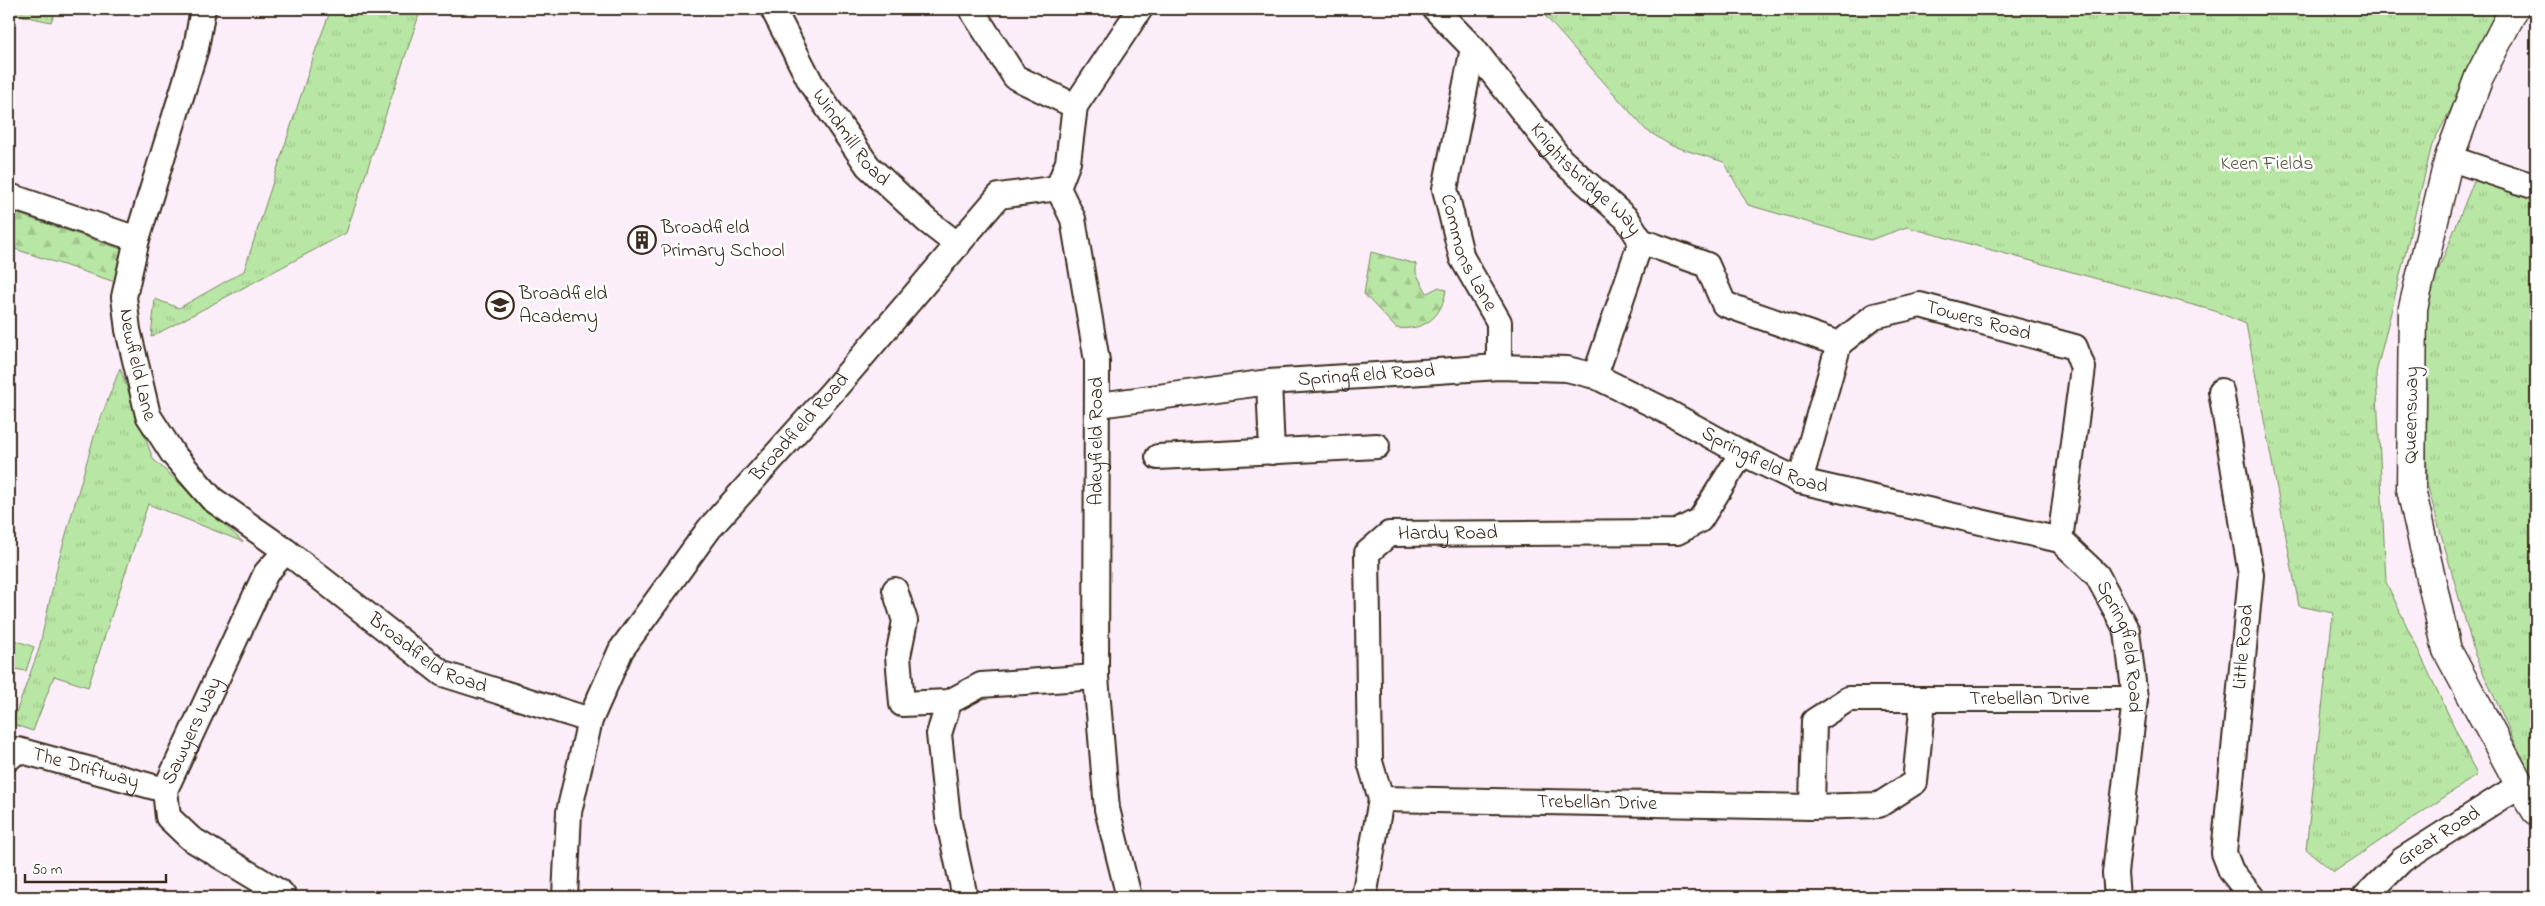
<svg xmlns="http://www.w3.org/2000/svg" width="2545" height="906" font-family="'Indie Flower',sans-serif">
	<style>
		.grass { fill: #b8e6a4; stroke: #7a8861 }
		.forest { fill: url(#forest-firs); stroke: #7a8861 }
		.park { fill: url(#park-tufts); stroke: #7a8861 }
		.garden { fill: url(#garden-dots); stroke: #7a8861 }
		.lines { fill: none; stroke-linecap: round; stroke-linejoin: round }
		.minor-casing { stroke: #3b2a1e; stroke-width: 28 }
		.major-casing { stroke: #3b2a1e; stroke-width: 31 }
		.minor { stroke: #fff; stroke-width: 24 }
		.major { stroke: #fff; stroke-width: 28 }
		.labels { text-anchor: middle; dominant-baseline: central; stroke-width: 5; stroke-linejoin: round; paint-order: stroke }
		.street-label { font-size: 20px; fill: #3b2a1e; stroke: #fff }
		.park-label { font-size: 20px; fill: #5a5940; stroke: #fff }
		.poi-label { font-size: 20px; fill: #3b2a1e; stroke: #fff; text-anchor: start }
	</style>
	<defs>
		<pattern id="forest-firs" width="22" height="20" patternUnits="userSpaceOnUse" patternTransform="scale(1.25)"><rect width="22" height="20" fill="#b8e6a4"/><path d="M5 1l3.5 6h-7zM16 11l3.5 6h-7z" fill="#9fc58d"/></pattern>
		<pattern id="park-tufts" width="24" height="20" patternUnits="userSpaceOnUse" patternTransform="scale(1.25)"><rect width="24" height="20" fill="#b8e6a4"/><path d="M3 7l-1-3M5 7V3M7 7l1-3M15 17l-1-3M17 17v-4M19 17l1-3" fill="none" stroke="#9fc58d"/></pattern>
		<pattern id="garden-dots" width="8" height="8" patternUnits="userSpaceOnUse" patternTransform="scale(1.25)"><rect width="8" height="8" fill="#b8e6a4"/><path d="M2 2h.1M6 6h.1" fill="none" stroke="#9fc58d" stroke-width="1.8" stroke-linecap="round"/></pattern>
	</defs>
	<rect width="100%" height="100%" fill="#fbeef9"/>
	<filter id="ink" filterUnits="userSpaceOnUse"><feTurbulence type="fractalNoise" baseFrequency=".02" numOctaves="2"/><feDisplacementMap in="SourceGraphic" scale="10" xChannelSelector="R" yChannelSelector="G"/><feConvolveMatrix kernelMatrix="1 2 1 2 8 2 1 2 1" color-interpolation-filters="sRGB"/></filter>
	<g filter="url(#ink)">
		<path class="grass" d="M 9,638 L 34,647 L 26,671 L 9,668 Z"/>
		<path class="forest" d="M 9,211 L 124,250 L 115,282 L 9,247 Z
			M 1371,252 L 1416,264 L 1416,273 L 1427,293 L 1439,287 L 1446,290 C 1442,318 1424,331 1396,328 L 1364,294 Z"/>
		<path class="park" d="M 331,9 L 421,9 L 346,233 L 151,337 L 155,299 L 179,308 L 244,271 L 316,49 Z
			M 1539,9 L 2504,9 L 2432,145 L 2376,373 L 2386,582 L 2477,775 L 2334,872 L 2306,849 L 2333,613 L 2299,606 L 2246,324 L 2215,311 L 1907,227 L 1870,240 L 1748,205 L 1724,162 L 1672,146 L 1646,130 Z
			M 2479,168 L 2536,185 L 2536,788 L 2475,655 L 2427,484 L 2424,306 Z
			M 120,368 L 153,459 L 243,542 L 148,504 L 88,687 L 54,676 L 33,731 L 12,724 L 39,649 L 59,559 L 95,433 Z"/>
		<path class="garden" d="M 9,9 L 57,9 L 51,22 L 9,13 Z"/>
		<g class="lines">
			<defs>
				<g id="minor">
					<path id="s1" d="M 203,9 L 196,48 L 137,239 L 124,297 L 128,330 L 148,415 L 173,454 L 212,499 L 286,551 L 443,674 L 590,720"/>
					<path id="s2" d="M 773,9 L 812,85 L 868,166 L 927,221 L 958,245"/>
					<path d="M 971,9 L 1015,77 L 1075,106"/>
					<path id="s3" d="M 1435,9 L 1473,48 L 1561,160 L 1627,219 L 1641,241 L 1707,265 L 1724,304 L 1839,344"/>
					<path id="s4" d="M 1473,48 L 1445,189 L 1462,258 L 1499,322 L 1499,367"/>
					<path d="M 2449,158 L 2536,187"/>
					<path d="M 9,196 L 137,239"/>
					<path d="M 1595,376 L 1641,241"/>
					<path d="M 1269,382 L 1272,452"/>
					<path d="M 2221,391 L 2251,575 L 2224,853 L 2231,871 L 2252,897"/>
					<path id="s5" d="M 1099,405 L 1269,382 L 1499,367 L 1567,369 L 1595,376 L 1660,408 L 1742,453 L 1800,481 L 2060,540 L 2097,575 L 2127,631 L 2135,699 L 2115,873 L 2117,897"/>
					<path d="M 1158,457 L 1377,446"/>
					<path id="s6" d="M 1800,481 L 1839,344 L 1874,316 L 1920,305 L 2075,347 L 2083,368 L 2060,540"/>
					<path d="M 895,590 L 905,621 L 898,656 L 902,704 L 949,702 L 981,685 L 1096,677"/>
					<path d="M 949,702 L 939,734 L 948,818 L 965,897"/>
					<path id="s7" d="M 9,758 L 18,750 L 165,790"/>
					<path id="s8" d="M 1381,799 L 1812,807 L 1879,805 L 1915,782 L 1923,700"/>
					<path id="s9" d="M 1812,807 L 1814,721 L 1848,699 L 2135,699"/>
					<path id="s10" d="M 284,897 L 281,893 L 190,838 L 168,817 L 165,790 L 266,573 L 286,551"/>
					<path id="s11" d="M 565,897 L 569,812 L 590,720 L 621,650 L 709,529 L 832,392 L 999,196 L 1058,188"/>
					<path id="s12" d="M 1129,897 L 1107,809 L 1096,677 L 1097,361 L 1073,219 L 1058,188 L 1068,162 L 1075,106 L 1140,9"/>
					<path id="s13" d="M 1364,897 L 1381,799 L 1370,762 L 1367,553 L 1389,534 L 1677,532 L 1700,520 L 1742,453"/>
					<path id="s14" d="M 2365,897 L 2402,860 L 2520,785"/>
				</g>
				<path id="major" d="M 2514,9 L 2479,77 L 2449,158 L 2413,308 L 2411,489 L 2447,650 L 2520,785 L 2536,811"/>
			</defs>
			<use href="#minor" class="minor-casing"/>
			<use href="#major" class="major-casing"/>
			<use href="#minor" class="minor"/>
			<use href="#major" class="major"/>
		</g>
	</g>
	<defs>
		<symbol id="building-ring" viewBox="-11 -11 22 22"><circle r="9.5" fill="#fff" stroke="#3b2a1e" stroke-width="1.5"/><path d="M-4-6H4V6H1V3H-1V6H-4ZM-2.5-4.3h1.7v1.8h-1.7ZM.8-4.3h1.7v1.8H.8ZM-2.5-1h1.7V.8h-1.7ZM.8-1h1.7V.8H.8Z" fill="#3b2a1e"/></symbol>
		<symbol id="school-ring" viewBox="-11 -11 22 22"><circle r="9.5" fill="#fff" stroke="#3b2a1e" stroke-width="1.5"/><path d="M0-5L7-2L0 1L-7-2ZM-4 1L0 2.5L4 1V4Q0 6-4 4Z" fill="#3b2a1e"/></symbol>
	</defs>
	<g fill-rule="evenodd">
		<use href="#building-ring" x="626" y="224" width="32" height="32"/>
		<use href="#school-ring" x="484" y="289" width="32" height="32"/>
	</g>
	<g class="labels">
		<g class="street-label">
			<text stroke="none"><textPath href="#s2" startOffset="151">Windmill Road</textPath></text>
			<text stroke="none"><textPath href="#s3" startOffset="228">Knightsbridge Way</textPath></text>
			<text stroke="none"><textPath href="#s4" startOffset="212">Commons Lane</textPath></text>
			<text stroke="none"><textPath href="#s6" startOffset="295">Towers Road</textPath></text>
			<text stroke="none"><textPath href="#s1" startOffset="368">Newfield Lane</textPath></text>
			<text stroke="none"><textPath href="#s5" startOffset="269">Springfield Road</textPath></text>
			<text transform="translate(2412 415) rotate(-89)">Queensway</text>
			<text stroke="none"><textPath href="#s11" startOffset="542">Broadfield Road</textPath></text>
			<text stroke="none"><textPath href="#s12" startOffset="459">Adeyfield Road</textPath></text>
			<text stroke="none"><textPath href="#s5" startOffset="689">Springfield Road</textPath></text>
			<text stroke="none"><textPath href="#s13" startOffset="435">Hardy Road</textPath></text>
			<text transform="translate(2244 647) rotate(-85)">Little Road</text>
			<text stroke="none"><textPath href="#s5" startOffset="1124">Springfield Road</textPath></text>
			<text stroke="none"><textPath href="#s1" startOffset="792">Broadfield Road</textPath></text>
			<text stroke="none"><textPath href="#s9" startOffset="308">Trebellan Drive</textPath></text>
			<text stroke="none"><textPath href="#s10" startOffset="234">Sawyers Way</textPath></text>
			<text stroke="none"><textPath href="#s7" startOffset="82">The Driftway</textPath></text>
			<text stroke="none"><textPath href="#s8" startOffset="216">Trebellan Drive</textPath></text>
			<text stroke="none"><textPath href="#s14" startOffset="96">Great Road</textPath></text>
		</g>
		<g class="park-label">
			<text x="2267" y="164">Keen Fields</text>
		</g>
		<g class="poi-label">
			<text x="661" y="228">Broadfield<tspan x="661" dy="23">Primary School</tspan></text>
			<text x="519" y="294">Broadfield<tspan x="519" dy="23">Academy</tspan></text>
		</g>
	</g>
	<rect width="2545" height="906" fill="none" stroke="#fff" stroke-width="30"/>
	<rect x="15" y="15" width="2515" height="876" fill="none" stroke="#3b2a1e" stroke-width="2" filter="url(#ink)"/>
	<path d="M25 874v8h141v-8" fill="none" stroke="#3b2a1e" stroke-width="2.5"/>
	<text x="32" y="874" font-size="15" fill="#3b2a1e" stroke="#ffffff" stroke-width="4" paint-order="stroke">50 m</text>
</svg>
